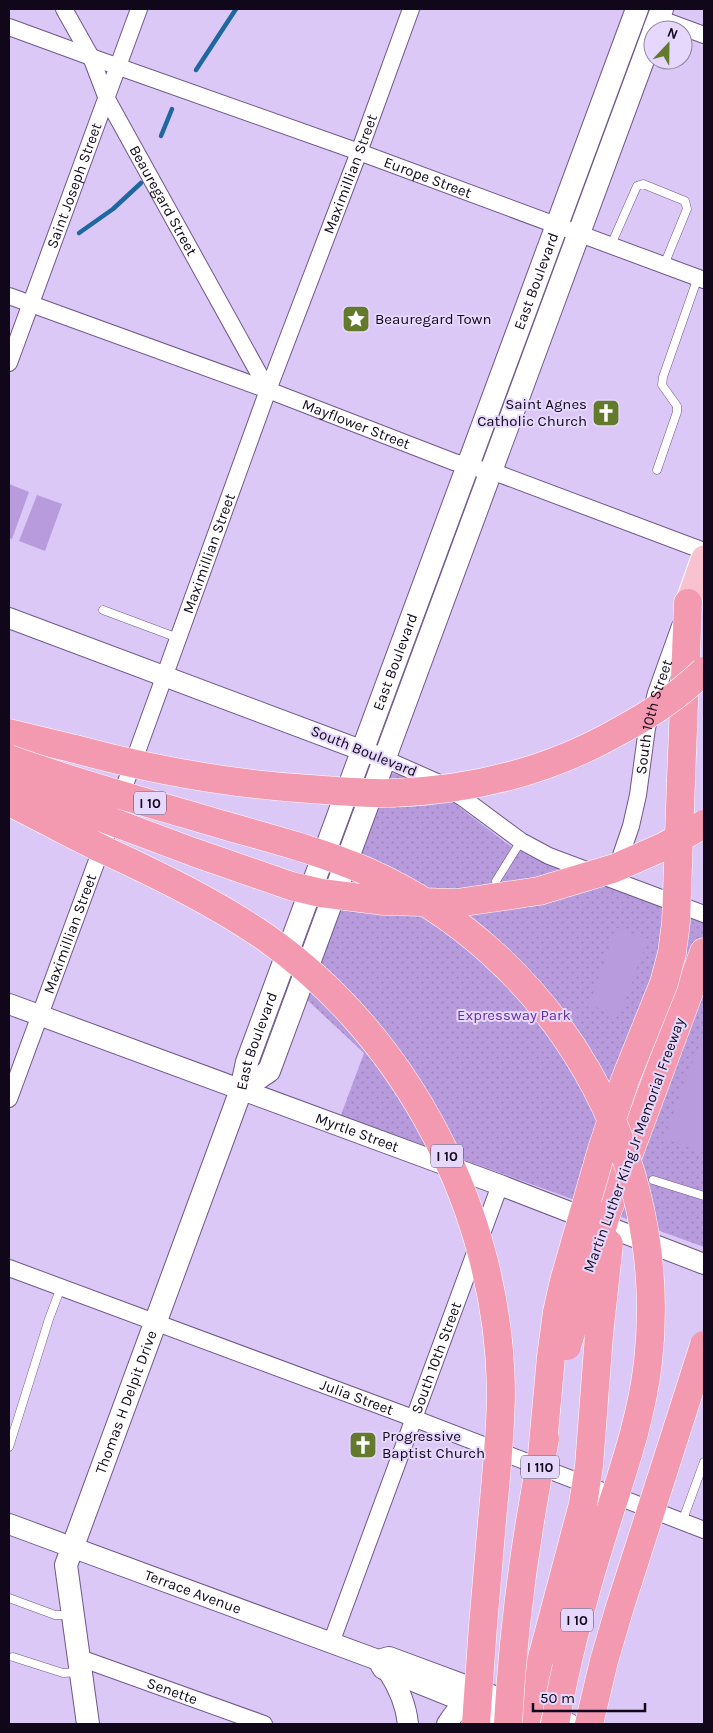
<svg xmlns="http://www.w3.org/2000/svg" width="713" height="1733" font-family="Karla,sans-serif">
	<style>
		.park { fill: url(#park-dots) }
		.garden { fill: #b79bdc }
		.lines { fill: none; stroke-linecap: round; stroke-linejoin: round }
		.stream { stroke: #1e679f; stroke-width: 4.5 }
		.service-casing { stroke: #6f588c; stroke-width: 9 }
		.minor-casing { stroke: #6f588c; stroke-width: 18 }
		.tertiary-casing { stroke: #6f588c; stroke-width: 22 }
		.secondary-casing { stroke: #6f588c; stroke-width: 24 }
		.primary-casing { stroke: #fff; stroke-width: 27 }
		.motorway-casing { stroke: #fff; stroke-width: 29 }
		.service { stroke: #fff; stroke-width: 8 }
		.minor { stroke: #fff; stroke-width: 16 }
		.tertiary { stroke: #fff; stroke-width: 20 }
		.secondary { stroke: #fff; stroke-width: 22 }
		.primary { stroke: #f8c2d0; stroke-width: 25 }
		.motorway { stroke: #f49ab0; stroke-width: 28 }
		.motorway-bridge-casing { stroke: #fff; stroke-width: 29; stroke-linecap: butt }
		.motorway-bridge { stroke: #f49ab0; stroke-width: 28 }
		.labels { text-anchor: middle; dominant-baseline: central; stroke-width: 4; stroke-linejoin: round; paint-order: stroke }
		.shield { fill: #e6d7fc; stroke: #50455e; stroke-width: 1 }
		.shield-label { font-size: 14px; font-weight: bold; fill: #10071a }
		.street-label { font-size: 15px; fill: #10071a; stroke: #e6d7fc }
		.poi-label { font-size: 15px; fill: #10071a; stroke: #e6d7fc; text-anchor: start }
		.park-label { font-size: 15px; fill: #6a309f; stroke: #e6d7fc }
	</style>
	<defs>
		<pattern id="park-dots" width="8" height="8" patternUnits="userSpaceOnUse" patternTransform="scale(1.25)"><rect width="8" height="8" fill="#b79bdc"/><path d="M2 2h.1M6 6h.1" fill="none" stroke="#9c84bc" stroke-width="1.8" stroke-linecap="round"/></pattern>
	</defs>
	<rect width="100%" height="100%" fill="#dcc8f7"/>
	<path class="park" d="M 391,773 L 406,776 L 433,789 L 454,803 L 506,843 L 529,856 L 704,921 L 704,1247 L 341,1115 L 364,1053 L 304,997 Z"/>
	<path class="garden" d="M 9,484 L 29,492 L 12,539 L 9,538 Z
		M 37,495 L 62,504 L 45,551 L 19,541 Z
		M 617,928 L 648,939 L 619,1017 L 589,1004 Z
		M 704,1032 L 704,1153 L 664,1138 Z"/>
	<g class="lines">
		<path class="stream" d="M 196,70 L 236,9
			M 161,136 L 172,109
			M 79,233 L 113,209 L 141,183"/>
		<defs>
			<path id="service" d="M 611,245 L 637,186 L 643,184 L 685,201 L 687,209 L 664,265
				M 657,470 L 677,412 L 677,406 L 662,385 L 663,377 L 698,277
				M 103,610 L 178,638
				M 496,881 L 521,841
				M 653,1180 L 704,1196
				M 9,1447 L 49,1319 L 61,1287
				M 682,1522 L 704,1462
				M 9,1598 L 55,1615 L 71,1615
				M 13,1657 L 63,1673 L 79,1672"/>
			<g id="minor">
				<path id="s1" d="M 64,9 L 91,57 L 107,99 L 268,390"/>
				<path d="M 658,18 L 704,35"/>
				<path id="s2" d="M 9,27 L 91,57 L 359,152 L 704,280"/>
				<path id="s3" d="M 9,296 L 268,390 L 454,462 L 502,475 L 704,551"/>
				<path id="s4" d="M 9,363 L 139,9"/>
				<path d="M 385,759 L 437,782 L 463,798 L 521,841 L 549,856 L 704,914"/>
				<path id="s5" d="M 616,870 L 631,826 L 638,795 L 647,728 L 656,693 L 680,626"/>
				<path id="s6" d="M 9,1099 L 137,752 L 268,390 L 359,152 L 411,9"/>
				<path id="s7" d="M 9,1268 L 413,1418 L 704,1530"/>
				<path id="s8" d="M 331,1643 L 500,1185"/>
				<path id="s9" d="M 80,1658 L 264,1724"/>
			</g>
			<g id="tertiary">
				<path d="M 9,618 L 385,759"/>
				<path id="s10" d="M 9,1004 L 500,1185 L 704,1264"/>
				<path id="s11" d="M 9,1524 L 378,1660 L 389,1657 L 570,1724"/>
				<path d="M 381,1666 L 383,1669 L 388,1671 L 520,1724"/>
				<path d="M 388,1671 C 399,1688 406,1704 408,1724"/>
				<path d="M 447,1724 C 454,1713 461,1704 472,1697"/>
			</g>
			<g id="secondary">
				<path d="M 654,30 L 662,9"/>
				<path d="M 241,1090 L 269,1071 L 653,33"/>
				<path id="s12" d="M 88,1724 L 66,1565 L 241,1090 L 247,1062 L 637,9"/>
			</g>
			<path id="primary" d="M 688,603 L 704,558"/>
			<path id="motorway" d="M 9,733 L 75,749
				M 681,780 L 688,603
				M 606,1215 L 704,952
				M 525,1724 L 543,1654"/>
		</defs>
		<use href="#service" class="service-casing"/>
		<use href="#minor" class="minor-casing"/>
		<use href="#tertiary" class="tertiary-casing"/>
		<use href="#secondary" class="secondary-casing"/>
		<use href="#primary" class="primary-casing"/>
		<use href="#motorway" class="motorway-casing"/>
		<use href="#service" class="service"/>
		<use href="#minor" class="minor"/>
		<use href="#tertiary" class="tertiary"/>
		<use href="#secondary" class="secondary"/>
		<use href="#primary" class="primary"/>
		<use href="#motorway" class="motorway"/>
		<defs>
			<path id="motorway-bridge" d="M 75,749 C 152,770 230,784 310,789 C 338,791 366,794 393,793 C 473,790 552,770 621,730 C 651,714 680,694 704,671
				M 9,759 C 81,785 156,805 230,827 C 276,840 322,852 366,871 C 556,955 671,1156 648,1362 C 641,1424 619,1481 601,1540 C 582,1601 566,1661 555,1724
				M 9,783 L 193,852 L 291,886 L 321,893 L 384,901 L 457,903 L 539,891 L 615,868 L 665,846 L 704,824
				M 9,802 C 40,817 71,834 102,849 C 158,875 214,902 265,937 C 409,1038 498,1213 501,1389 C 501,1437 495,1485 491,1533 C 485,1597 480,1661 476,1724
				M 567,1346 L 606,1215
				M 542,1455 L 551,1357 L 557,1312 L 564,1281 L 602,1149 L 625,1080 L 664,983 L 672,953 L 676,922 L 681,780
				M 543,1654 L 583,1504 L 589,1466 L 599,1335 L 609,1244
				M 508,1724 C 513,1628 526,1533 545,1439
				M 589,1724 L 604,1661 L 619,1610 L 704,1345"/>
		</defs>
		<use href="#motorway-bridge" class="motorway-bridge-casing"/>
		<use href="#motorway-bridge" class="motorway-bridge"/>
	</g>
	<defs>
		<symbol id="sight-square" viewBox="-11 -11 22 22"><rect x="-9" y="-9" width="18" height="18" rx="4" fill="#637a2c" stroke="#e6d7fc"/><path d="M0-6L1.8-2.2L6-1.7L2.9 1.2L3.7 5.4L0 3.3L-3.7 5.4L-2.9 1.2L-6-1.7L-1.8-2.2Z" fill="#fff"/></symbol>
		<symbol id="church-square" viewBox="-11 -11 22 22"><rect x="-9" y="-9" width="18" height="18" rx="4" fill="#637a2c" stroke="#e6d7fc"/><path d="M-1.2-6h2.4v3.5h3.3v2.4h-3.3V6h-2.4V-.1h-3.3v-2.4h3.3Z" fill="#fff"/></symbol>
	</defs>
	<g fill-rule="evenodd">
		<use href="#sight-square" x="340" y="303" width="32" height="32"/>
		<use href="#church-square" x="590" y="397" width="32" height="32"/>
		<use href="#church-square" x="347" y="1429" width="32" height="32"/>
	</g>
	<g class="labels">
		<g class="shield">
			<rect x="134" y="791.5" width="32" height="23" rx="4"/>
			<rect x="431" y="1144.5" width="32" height="23" rx="4"/>
			<rect x="521" y="1455.5" width="38" height="23" rx="4"/>
			<rect x="561" y="1608.5" width="32" height="23" rx="4"/>
		</g>
		<g class="shield-label">
			<text x="150" y="803">I 10</text>
			<text x="447" y="1156">I 10</text>
			<text x="540" y="1467">I 110</text>
			<text x="577" y="1620">I 10</text>
		</g>
		<g class="street-label">
			<text stroke="none"><textPath href="#s6" startOffset="986">Maximillian Street</textPath></text>
			<text stroke="none"><textPath href="#s2" startOffset="445">Europe Street</textPath></text>
			<text stroke="none"><textPath href="#s4" startOffset="189">Saint Joseph Street</textPath></text>
			<text stroke="none"><textPath href="#s1" startOffset="216">Beauregard Street</textPath></text>
			<text stroke="none"><textPath href="#s12" startOffset="1528">East Boulevard</textPath></text>
			<text stroke="none"><textPath href="#s3" startOffset="370">Mayflower Street</textPath></text>
			<text stroke="none"><textPath href="#s6" startOffset="581">Maximillian Street</textPath></text>
			<text stroke="none"><textPath href="#s12" startOffset="1122">East Boulevard</textPath></text>
			<text stroke="none"><textPath href="#s5" startOffset="158">South 10th Street</textPath></text>
			<text transform="translate(364 751) rotate(22)">South Boulevard</text>
			<text stroke="none"><textPath href="#s6" startOffset="176">Maximillian Street</textPath></text>
			<text stroke="none"><textPath href="#s12" startOffset="718">East Boulevard</textPath></text>
			<text stroke="none"><textPath href="#s10" startOffset="371">Myrtle Street</textPath></text>
			<text transform="translate(634 1145) rotate(-70)">Martin Luther King Jr Memorial Freeway</text>
			<text stroke="none"><textPath href="#s8" startOffset="304">South 10th Street</textPath></text>
			<text stroke="none"><textPath href="#s7" startOffset="371">Julia Street</textPath></text>
			<text stroke="none"><textPath href="#s12" startOffset="334">Thomas H Delpit Drive</textPath></text>
			<text stroke="none"><textPath href="#s11" startOffset="196">Terrace Avenue</textPath></text>
			<text stroke="none"><textPath href="#s9" startOffset="98">Senette</textPath></text>
		</g>
		<g class="poi-label">
			<text x="375" y="319">Beauregard Town</text>
			<text x="587" y="404" text-anchor="end">Saint Agnes<tspan x="587" dy="17">Catholic Church</tspan></text>
			<text x="382" y="1436">Progressive<tspan x="382" dy="17">Baptist Church</tspan></text>
		</g>
		<g class="park-label">
			<text x="514" y="1015">Expressway Park</text>
		</g>
	</g>
	<rect width="713" height="1733" fill="none" stroke="#10071a" stroke-width="20"/>
	<g transform="translate(668 45) rotate(22)"><circle r="24" fill="#e6d7fc" stroke="#9084a2"/>
	<path d="M0-4L9 19L0 12L-9 19Z" fill="#637a2c"/>
	<text y="-8" font-size="14" font-weight="bold" text-anchor="middle" fill="#10071a">N</text>
	</g>
	<path d="M533 1703v8h112v-8" fill="none" stroke="#10071a" stroke-width="2.5"/>
	<text x="540" y="1703" font-size="15" fill="#10071a" stroke="#e6d7fc" stroke-width="4" paint-order="stroke">50 m</text>
</svg>
